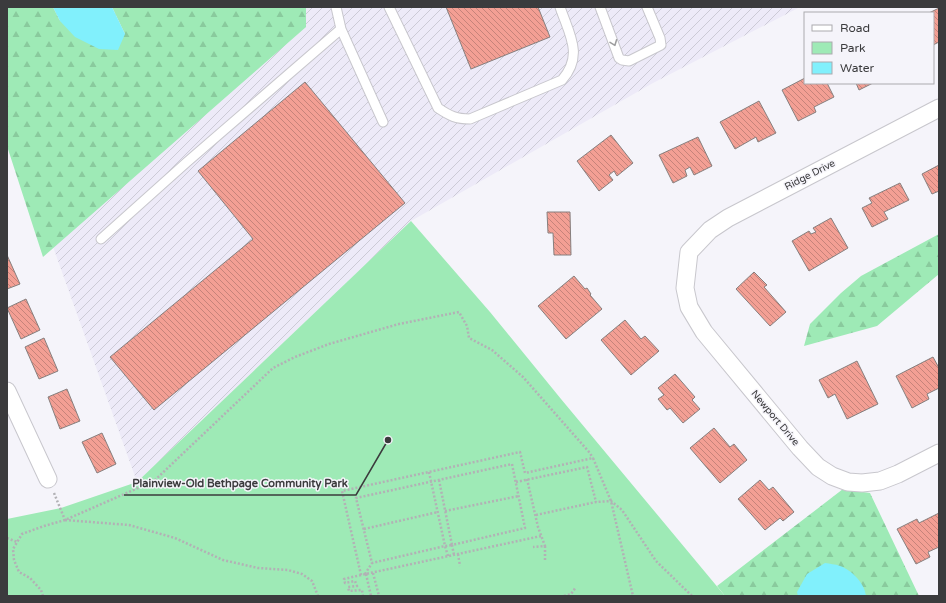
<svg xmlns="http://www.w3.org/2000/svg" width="946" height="603" font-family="'Varela Round',sans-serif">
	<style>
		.industrial { fill: url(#industrial-furrows) }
		.forest { fill: url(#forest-firs) }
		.park { fill: #9eeab6 }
		.water { fill: #81f0fc }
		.building { fill: url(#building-back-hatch); stroke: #867f7e }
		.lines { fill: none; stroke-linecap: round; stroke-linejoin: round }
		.service-casing { stroke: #c8c7cd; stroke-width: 11 }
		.minor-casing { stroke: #c8c7cd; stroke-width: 19 }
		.path { stroke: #b2b1b5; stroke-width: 2.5; stroke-dasharray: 2 2; stroke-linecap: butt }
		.service { stroke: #fff; stroke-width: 9 }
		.minor { stroke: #fff; stroke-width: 17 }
		.oneway { stroke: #9d9d9e }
		.labels { text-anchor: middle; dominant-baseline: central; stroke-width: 3; stroke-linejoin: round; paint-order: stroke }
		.street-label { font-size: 10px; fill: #3b3b3d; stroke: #f5f4fa }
		.leader { fill: none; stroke: #3b3b3d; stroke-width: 1.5 }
		.callout-dot { fill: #3b3b3d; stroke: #f5f4fa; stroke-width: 1.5 }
		.callout-label { font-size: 11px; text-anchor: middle; font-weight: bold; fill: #3b3b3d; stroke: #f5f4fa; stroke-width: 3; stroke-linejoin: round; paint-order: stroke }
	</style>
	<defs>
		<pattern id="industrial-furrows" width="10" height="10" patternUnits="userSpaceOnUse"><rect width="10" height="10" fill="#edeaf8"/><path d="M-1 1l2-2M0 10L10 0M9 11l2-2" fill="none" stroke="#cccad6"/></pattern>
		<pattern id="forest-firs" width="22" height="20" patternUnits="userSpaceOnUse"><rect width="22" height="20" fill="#9eeab6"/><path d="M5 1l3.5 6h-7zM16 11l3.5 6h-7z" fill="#89ca9d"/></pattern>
		<pattern id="building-back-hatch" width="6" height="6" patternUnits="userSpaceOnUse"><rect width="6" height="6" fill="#f39f94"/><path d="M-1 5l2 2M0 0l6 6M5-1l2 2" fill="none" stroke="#c6837a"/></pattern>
	</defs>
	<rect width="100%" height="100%" fill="#f5f4fa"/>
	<path class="industrial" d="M 7,7 L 800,7 L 653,83 L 411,221 L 137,482 L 7,118 Z"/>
	<path class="forest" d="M 7,7 L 53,7 L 60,21 L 125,34 L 112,7 L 306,7 L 306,27 L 43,257 L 7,146 Z
		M 939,234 L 939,274 L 877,326 L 804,346 L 810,324 L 841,293 L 861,276 Z
		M 843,489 L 870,493 L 919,596 L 725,596 L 717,586 Z"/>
	<path class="park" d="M 411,221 L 490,312 L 561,399 L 725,596 L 7,596 L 7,519 L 61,508 L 137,482 Z"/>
	<path class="water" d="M 53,7 L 112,7 L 125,34 L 118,50 L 99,49 L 75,37 L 60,21 Z
		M 825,563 C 830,564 835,564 840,566 C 852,570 865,584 866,596 L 798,596 L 797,592 L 807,574 Z"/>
	<path class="building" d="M 446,7 L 538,7 L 550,37 L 471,69 Z
		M 939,8 L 939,42 L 933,45 L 933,13 L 929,13 Z
		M 805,78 L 805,83 L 827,83 L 834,97 L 814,107 L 816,112 L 798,121 L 782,90 Z
		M 305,82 L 405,203 L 154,410 L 110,357 L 253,239 L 198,171 Z
		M 856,83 L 873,83 L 859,90 Z
		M 759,101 L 776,133 L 758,142 L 756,137 L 735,149 L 720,122 Z
		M 611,135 L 633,163 L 617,176 L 614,171 L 609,175 L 613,180 L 599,191 L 577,161 Z
		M 698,137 L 712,166 L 694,175 L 690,167 L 685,170 L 687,176 L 673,183 L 659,155 Z
		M 939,165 L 939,191 L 932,194 L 922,174 Z
		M 900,183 L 909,200 L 884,212 L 888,219 L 872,227 L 862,208 L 872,203 L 869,198 Z
		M 547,212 L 570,212 L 571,255 L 554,255 L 553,233 L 548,233 Z
		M 831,218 L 848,248 L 809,271 L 792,241 L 809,231 L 811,234 L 816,232 L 813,228 Z
		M 7,255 L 20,284 L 7,289 Z
		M 754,272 L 767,285 L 764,287 L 786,312 L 770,326 L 736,289 Z
		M 574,276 L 585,289 L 587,288 L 591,294 L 590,295 L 602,309 L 566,339 L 538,306 Z
		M 26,299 L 40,330 L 21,339 L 7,308 Z
		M 625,320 L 641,339 L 645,336 L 659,351 L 631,375 L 601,340 Z
		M 44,338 L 58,371 L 39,379 L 25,347 Z
		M 933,357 L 939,368 L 939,388 L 927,394 L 929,399 L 912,408 L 896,376 Z
		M 857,361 L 878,404 L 847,419 L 835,394 L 828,398 L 819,380 Z
		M 675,374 L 695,397 L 692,400 L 700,409 L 683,423 L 670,408 L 667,410 L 658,399 L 664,395 L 658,388 Z
		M 67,389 L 80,421 L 60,429 L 48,397 Z
		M 714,428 L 730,447 L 734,444 L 747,460 L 720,483 L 690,448 Z
		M 102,433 L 116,464 L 97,473 L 82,442 Z
		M 760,480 L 769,490 L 773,487 L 794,512 L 783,521 L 780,518 L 765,530 L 738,499 Z
		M 939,513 L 939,547 L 928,552 L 930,557 L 916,564 L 897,529 L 917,519 L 919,523 Z"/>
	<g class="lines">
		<defs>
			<path id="service" d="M 389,7 L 438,108 C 450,116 456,119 470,119 L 562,80 C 584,55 569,34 560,7
				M 600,7 L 619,58 L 622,60 L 629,61 L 661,45 L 660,38 L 647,7
				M 341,29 L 383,122
				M 101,239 L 187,162 L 341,29 L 336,7"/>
			<path id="minor" d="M 939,108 L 728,218 L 710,230 L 689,252 L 685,288 L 689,307 L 704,332 L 800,448 L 818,467 L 832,476 L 848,482 L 862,483 L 880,481 L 898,474 L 939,453
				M 7,391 L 48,479"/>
		</defs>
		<use href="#service" class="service-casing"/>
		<use href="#minor" class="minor-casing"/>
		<path class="path" d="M 429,472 L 445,546 L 452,545
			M 527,479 L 538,527 L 545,546 L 533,547
			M 439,480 L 452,545
			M 516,482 L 587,467 L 596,502
			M 54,493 L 65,520
			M 445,511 L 519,496
			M 536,515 L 596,502 L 611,501 L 622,510 L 656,561 L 692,596
			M 65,520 L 129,525 L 175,538 L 223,560 L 258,568 L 288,570 L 302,574 L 312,581 L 318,596
			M 364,529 L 438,512
			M 541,536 L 361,575 L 342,491 L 520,452 L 525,473 L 593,458 L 611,501 L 633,596
			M 7,538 L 17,542
			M 458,554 L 460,566
			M 448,556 L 445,546 L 372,563 L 356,498 L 512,464 L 525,528 L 452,545 L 454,555
			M 545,560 L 545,546
			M 373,573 L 379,596
			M 365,574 L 372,563
			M 366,574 L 371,596
			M 361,575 L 344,579 L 345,583 L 355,581 L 357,586 L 348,587 L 349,591 L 362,590 L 363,596
			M 43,596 L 41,590 L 30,578 L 19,572 L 14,560 L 13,549 L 22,534 L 44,526 L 65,520 L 154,481 L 273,368 L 295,357 L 329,344 L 399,324 L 459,312 L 467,326 L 469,338 L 492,350 L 523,377 L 589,452 L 593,458
			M 564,596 L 571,594 L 576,587"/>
		<use href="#service" class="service"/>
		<use href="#minor" class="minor"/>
	</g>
	<defs><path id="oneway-chevron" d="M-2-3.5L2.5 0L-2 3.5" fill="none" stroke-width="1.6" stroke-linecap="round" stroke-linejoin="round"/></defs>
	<use class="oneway" href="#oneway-chevron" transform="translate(614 43) rotate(69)"/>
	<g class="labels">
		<g class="street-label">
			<text transform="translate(810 175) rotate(-27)">Ridge Drive</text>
			<text transform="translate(775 418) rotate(50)">Newport Drive</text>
		</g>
	</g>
	<path class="leader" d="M388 440L356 495H124"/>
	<circle class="callout-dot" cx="388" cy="440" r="4"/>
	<g class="callout-label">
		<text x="240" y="487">Plainview-Old Bethpage Community Park</text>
	</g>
	<rect width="946" height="603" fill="none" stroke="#3b3b3d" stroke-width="16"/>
	<rect x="804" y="12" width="130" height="72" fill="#f5f4fa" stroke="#abaaae"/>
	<rect x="812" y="25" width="20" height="6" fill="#ffffff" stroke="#abaaae"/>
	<text x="840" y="32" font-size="12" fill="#3b3b3d">Road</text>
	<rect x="812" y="42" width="20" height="12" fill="#9eeab6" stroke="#abaaae"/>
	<text x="840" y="52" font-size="12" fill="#3b3b3d">Park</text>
	<rect x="812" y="62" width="20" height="12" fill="#81f0fc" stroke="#abaaae"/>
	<text x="840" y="72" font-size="12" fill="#3b3b3d">Water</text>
</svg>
